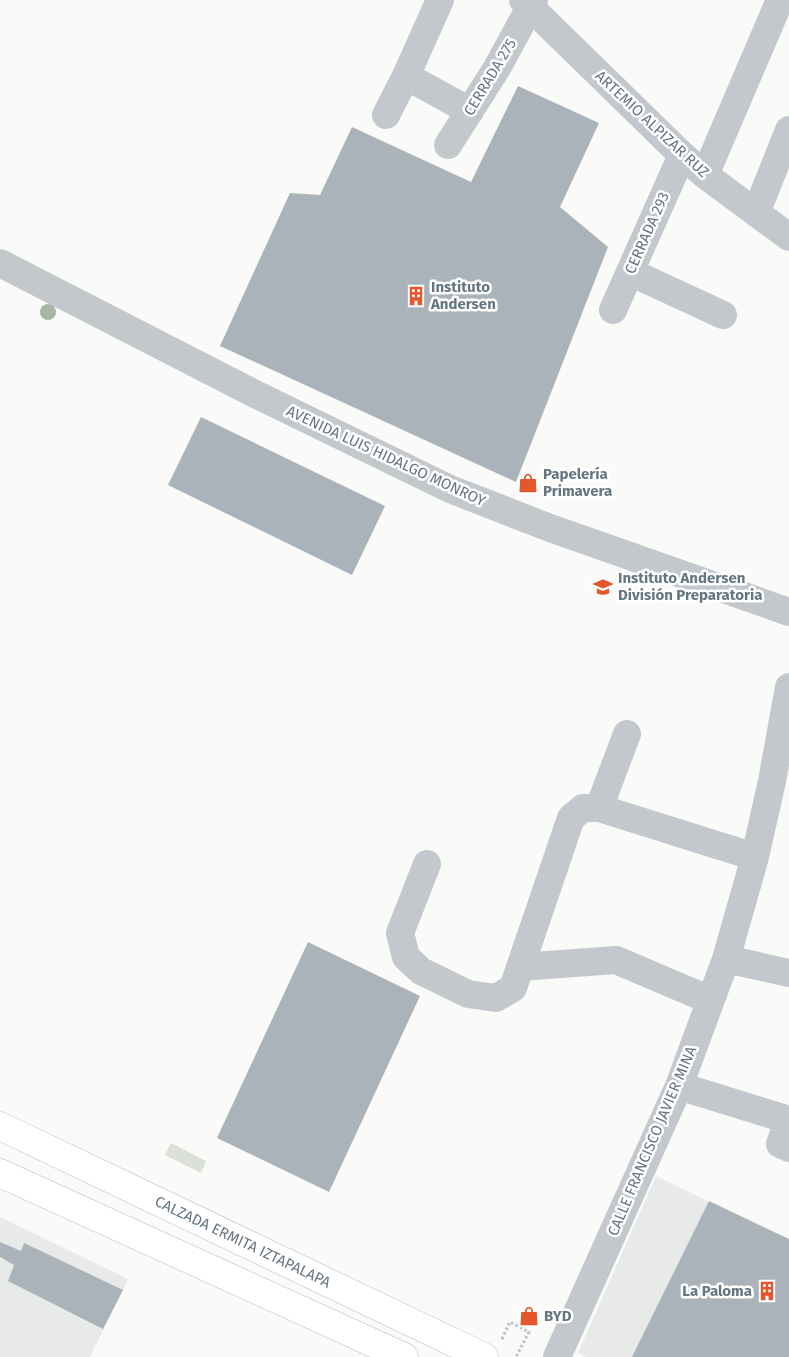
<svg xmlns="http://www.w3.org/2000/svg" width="789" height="1357" font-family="'Fira Sans',sans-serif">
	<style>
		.built { fill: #e8e9e9 }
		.green { fill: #dadfd7 }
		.building { fill: #aab3b9 }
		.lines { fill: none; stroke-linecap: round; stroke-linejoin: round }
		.major-casing { stroke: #b5babe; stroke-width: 29 }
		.path { stroke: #bbbfc2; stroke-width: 3; stroke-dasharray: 2.5 2.5; stroke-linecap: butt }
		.minor { stroke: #c3c8cc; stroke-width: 28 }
		.major { stroke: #fff; stroke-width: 28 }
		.tree { fill: #aab4a7 }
		.labels { text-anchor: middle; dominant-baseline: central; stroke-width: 5; stroke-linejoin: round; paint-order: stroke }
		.street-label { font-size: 15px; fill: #657683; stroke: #fff }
		.poi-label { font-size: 15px; font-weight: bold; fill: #657683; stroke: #fff; text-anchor: start }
	</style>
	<rect width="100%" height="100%" fill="#fafaf8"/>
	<path class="built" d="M 656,1176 L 772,1232 L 713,1357 L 586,1357 L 578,1353 Z
		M 0,1217 L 128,1279 L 90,1357 L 0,1357 Z"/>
	<path class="green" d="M 171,1143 L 206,1161 L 201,1173 L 165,1155 Z"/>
	<path class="building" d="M 518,86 L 599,123 L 560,207 L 608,247 L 516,482 L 220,346 L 290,193 L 320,195 L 352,127 L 471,182 Z
		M 201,417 L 385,506 L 352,575 L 168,485 Z
		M 308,942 L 420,996 L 329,1192 L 217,1138 Z
		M 709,1201 L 789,1239 L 789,1357 L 632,1357 Z
		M 0,1242 L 21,1251 L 24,1243 L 123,1290 L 103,1329 L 8,1281 L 14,1265 L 0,1257 Z"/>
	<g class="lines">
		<defs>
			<g id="major">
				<path id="s1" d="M 0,1126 L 484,1357"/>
				<path d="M 0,1173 L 404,1357"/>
			</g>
		</defs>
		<use href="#major" class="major-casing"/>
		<path class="path" d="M 502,1339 L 510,1322 L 529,1332 L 516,1357"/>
		<path class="minor" d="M 523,0 L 682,155 L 705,175 L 789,237
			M 406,76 L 470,111
			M 386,115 L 406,76 L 440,0
			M 448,145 L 497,68 L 534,0
			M 705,175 L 780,0
			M 756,213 L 789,130
			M 0,263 L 257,395 L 450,489 L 550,528 L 789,612
			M 630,272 L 723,315
			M 613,310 L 682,155
			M 599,808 L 627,734
			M 427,864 L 400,933 L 406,957 L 421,971 L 468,994 L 496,998 L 513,988 L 571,818 L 583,808 L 599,808 L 755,857
			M 726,959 L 789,973
			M 520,967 L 616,960 L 710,1000
			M 679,1086 L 789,1120 L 780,1144 L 789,1148
			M 557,1357 L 679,1086 L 726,959 L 755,857 L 772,781 L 789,687"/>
		<use href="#major" class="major"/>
	</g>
	<circle class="tree" cx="48" cy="312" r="8"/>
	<defs>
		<symbol id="building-bare" viewBox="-9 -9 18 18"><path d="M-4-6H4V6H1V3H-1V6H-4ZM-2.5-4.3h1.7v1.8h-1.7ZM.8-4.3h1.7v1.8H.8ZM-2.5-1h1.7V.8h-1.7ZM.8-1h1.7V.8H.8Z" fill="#e4572e" stroke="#fff" stroke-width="2.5" paint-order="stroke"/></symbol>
		<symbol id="shop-bare" viewBox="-9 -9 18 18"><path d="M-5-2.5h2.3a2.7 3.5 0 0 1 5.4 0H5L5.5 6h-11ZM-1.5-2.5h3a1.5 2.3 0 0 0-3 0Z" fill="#e4572e" stroke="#fff" stroke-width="2.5" paint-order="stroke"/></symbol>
		<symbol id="school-bare" viewBox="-9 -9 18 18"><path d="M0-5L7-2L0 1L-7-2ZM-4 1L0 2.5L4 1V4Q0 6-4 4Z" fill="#e4572e" stroke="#fff" stroke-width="2.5" paint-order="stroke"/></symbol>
	</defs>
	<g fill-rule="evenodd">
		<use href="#building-bare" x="402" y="282" width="28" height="28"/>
		<use href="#shop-bare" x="514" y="469" width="28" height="28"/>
		<use href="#school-bare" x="589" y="573" width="28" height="28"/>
		<use href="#building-bare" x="753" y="1277" width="28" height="28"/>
		<use href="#shop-bare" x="515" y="1302" width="28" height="28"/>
	</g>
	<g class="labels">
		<g class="street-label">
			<text transform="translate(490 77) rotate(-59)">CERRADA 275</text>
			<text transform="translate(652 124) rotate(43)">ARTEMIO ALPIZAR RUZ</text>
			<text transform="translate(647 233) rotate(-66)">CERRADA 293</text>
			<text transform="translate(386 456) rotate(25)">AVENIDA LUIS HIDALGO MONROY</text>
			<text transform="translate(652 1141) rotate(-67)">CALLE FRANCISCO JAVIER MINA</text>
			<text stroke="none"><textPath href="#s1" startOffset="269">CALZADA ERMITA IZTAPALAPA</textPath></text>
		</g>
		<g class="poi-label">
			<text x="431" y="287">Instituto<tspan x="431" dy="17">Andersen</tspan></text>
			<text x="543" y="474">Papelería<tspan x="543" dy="17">Primavera</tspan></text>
			<text x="618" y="578">Instituto Andersen<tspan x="618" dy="17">División Preparatoria</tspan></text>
			<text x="752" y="1291" text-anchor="end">La Paloma</text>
			<text x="544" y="1316">BYD</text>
		</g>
	</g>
</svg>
